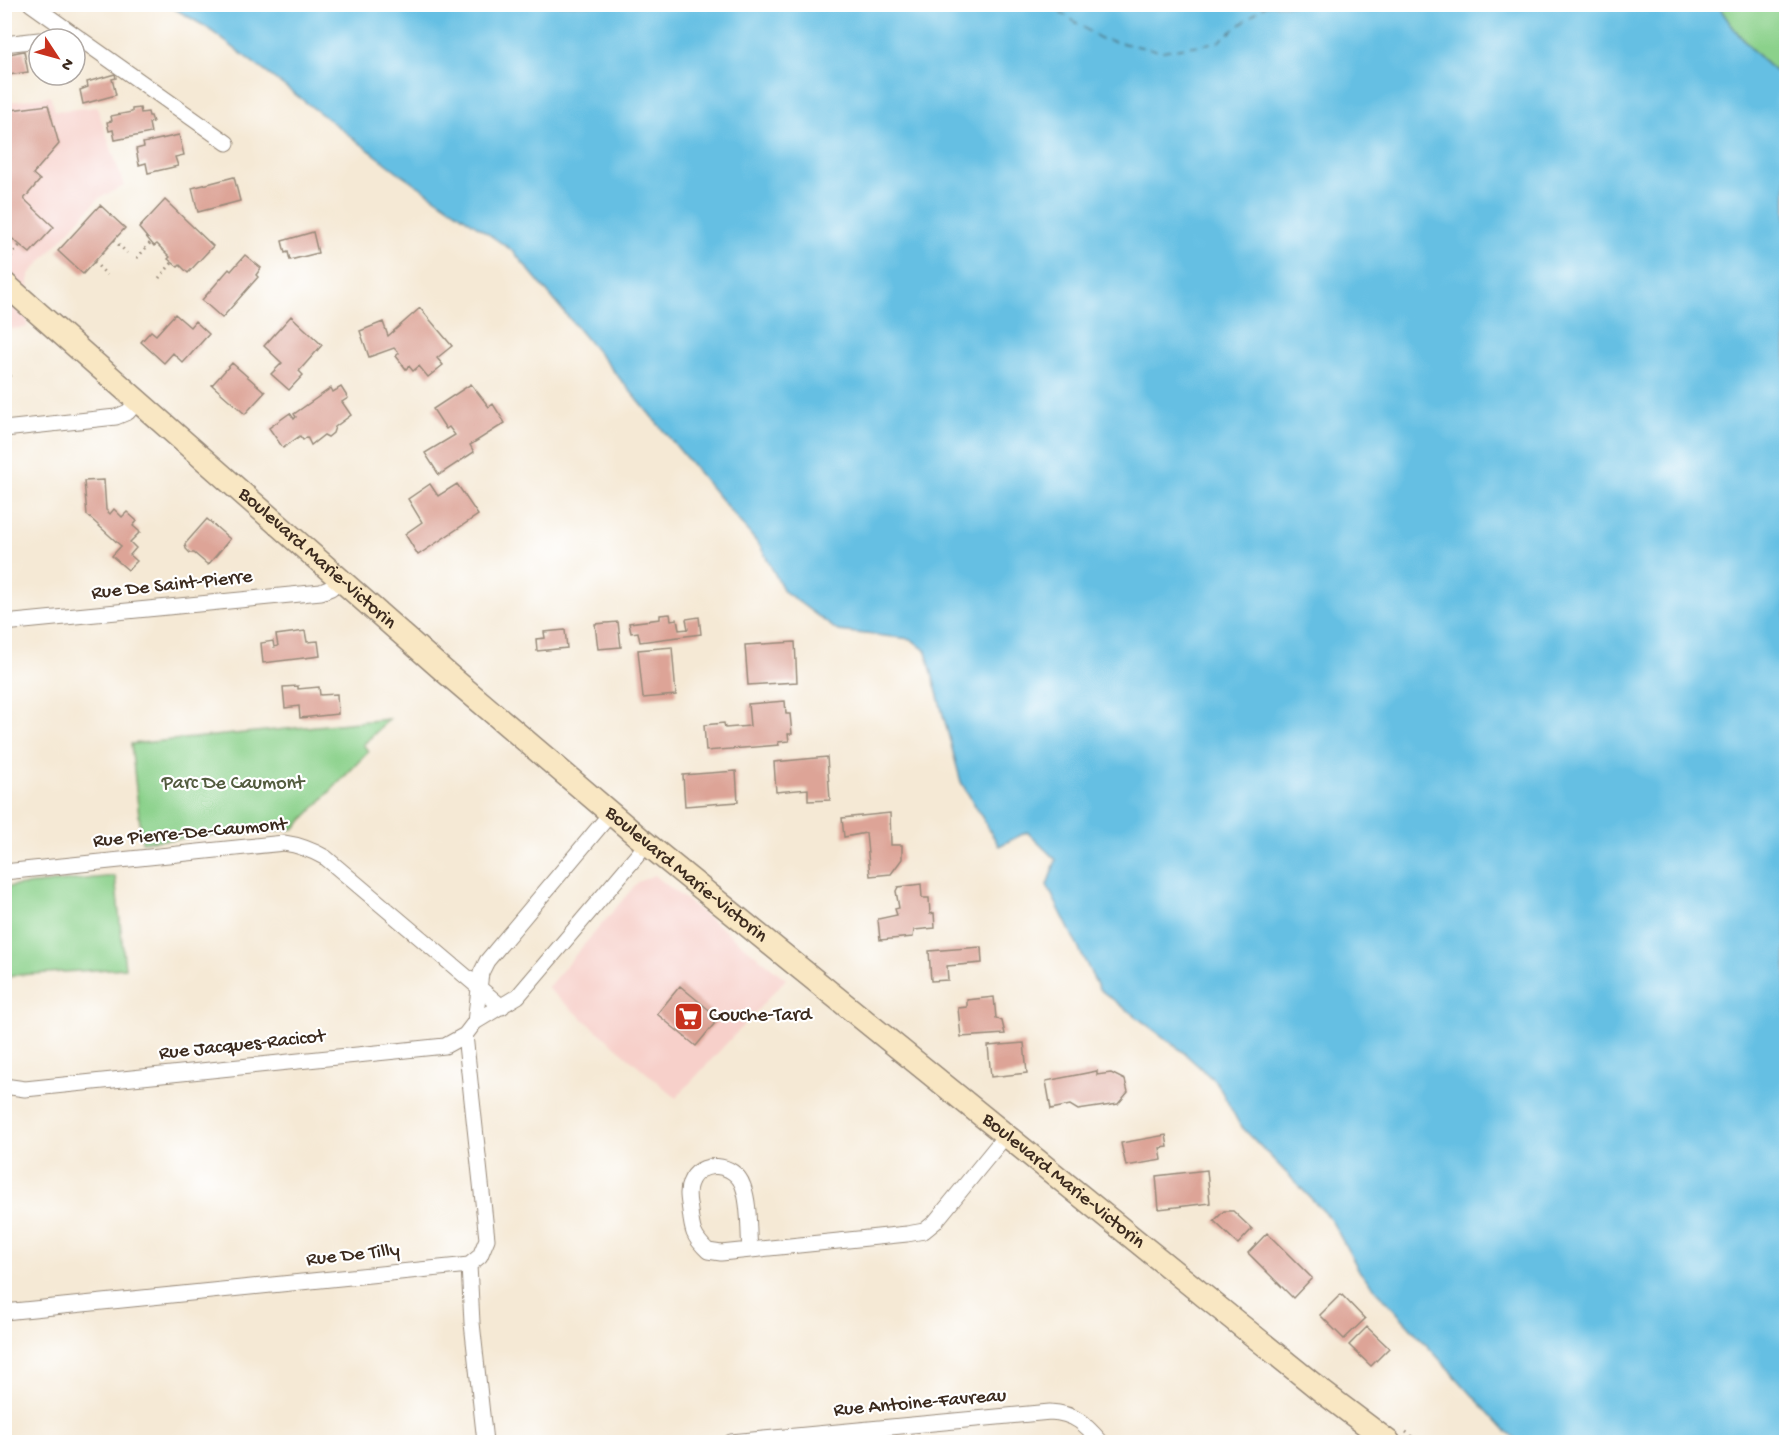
<svg xmlns="http://www.w3.org/2000/svg" width="1791" height="1447" font-family="'Gochi Hand',sans-serif">
	<style>
		.built { fill: #f7d0ca }
		.green { fill: #8bd18b; stroke: #637e54; stroke-width: 1.5 }
		.water { fill: #65bfe3; stroke: #507480; stroke-width: 1.5 }
		.lines { fill: none; stroke-linecap: round; stroke-linejoin: round }
		.ferry { stroke: #4a5e63; stroke-width: 1.5; stroke-dasharray: 8 6; stroke-linecap: butt }
		.building { fill: #dda497 }
		.street-casing { stroke: #988a7a; stroke-width: 17 }
		.secondary-casing { stroke: #988a7a; stroke-width: 25 }
		.path { stroke: #988a7a; stroke-width: 3; stroke-dasharray: 1.5 4.5; stroke-linecap: butt }
		.street { stroke: #fff; stroke-width: 15 }
		.secondary { stroke: #f9e7c3; stroke-width: 22 }
		.labels { text-anchor: middle; dominant-baseline: central; stroke-width: 4.5; stroke-linejoin: round; paint-order: stroke }
		.street-label { font-size: 20px; fill: #3b2a1e; stroke: #fff }
		.park-label { font-size: 20px; fill: #535c3f; stroke: #fff }
		.poi-label { font-size: 20px; fill: #3b2a1e; stroke: #fff; text-anchor: start }
	</style>
	<rect width="100%" height="100%" fill="#fff"/>
	<filter id="ink" filterUnits="userSpaceOnUse"><feTurbulence type="fractalNoise" baseFrequency=".0167" numOctaves="2"/><feDisplacementMap in="SourceGraphic" scale="12" xChannelSelector="R" yChannelSelector="G"/><feConvolveMatrix kernelMatrix="1 2 1 2 8 2 1 2 1" color-interpolation-filters="sRGB"/></filter>
	<filter id="wash" filterUnits="userSpaceOnUse"><feTurbulence type="fractalNoise" baseFrequency=".008" numOctaves="4" result="noise"/><feDisplacementMap in="SourceGraphic" scale="24" xChannelSelector="R" yChannelSelector="G"/><feGaussianBlur stdDeviation="1.35" result="paint"/><feColorMatrix in="noise" values="0 0 0 0 0 0 0 0 0 0 0 0 0 0 0 0 0 1.4 0 .05"/><feComposite in="paint" operator="in"/></filter>
	<g filter="url(#wash)">
		<rect width="100%" height="100%" fill="#f5e9d5"/>
		<path class="built" d="M 50,96 L 55,111 L 97,107 L 124,186 L 99,198 L 29,275 L 27,327 L 5,330 L 4,103 Z
			M 654,875 L 786,979 L 676,1098 L 547,988 L 638,882 Z"/>
		<path class="green" d="M 1718,5 L 1786,5 L 1786,80 C 1760,60 1735,33 1718,5 Z
			M 389,719 L 363,745 L 369,751 L 294,829 L 142,842 L 131,744 Z
			M 115,876 L 125,968 L 17,975 L 5,978 L 5,887 Z"/>
		<path class="water" d="M 168,5 L 1718,5 C 1735,33 1760,60 1786,80 L 1786,1442 L 1519,1442 L 1506,1432 L 1360,1272 L 1330,1218 L 1240,1125 L 1217,1083 L 1182,1051 L 1099,989 L 1047,885 L 1056,860 L 1027,832 L 999,846 L 961,782 L 926,651 L 911,639 L 838,631 L 784,591 L 760,546 L 513,251 L 398,172 L 206,27 Z"/>
		<g class="lines">
			<path class="ferry" d="M 1048,4 L 1101,39 L 1162,51 L 1218,42 L 1267,4"/>
		</g>
		<g id="blocks">
			<path class="building" d="M 24,51 L 28,72 L 8,75 L 9,79 L 4,80 L 4,55 Z
				M 115,74 L 116,78 L 112,79 L 116,95 L 83,104 L 80,90 L 88,87 L 87,82 Z
				M 48,105 L 59,144 L 33,174 L 40,180 L 24,199 L 54,227 L 30,253 L 4,232 L 4,111 Z
				M 140,108 L 141,113 L 148,112 L 149,116 L 151,116 L 153,122 L 149,123 L 151,133 L 115,140 L 113,130 L 109,131 L 107,122 L 112,121 L 111,116 L 132,112 L 132,109 Z
				M 179,135 L 184,155 L 175,157 L 178,166 L 148,173 L 146,163 L 139,165 L 136,149 L 144,147 L 143,143 Z
				M 234,177 L 240,201 L 198,212 L 192,188 Z
				M 165,200 L 213,246 L 188,273 L 180,265 L 178,267 L 168,259 L 170,257 L 157,244 L 154,246 L 139,228 Z
				M 100,205 L 125,228 L 83,274 L 58,251 Z
				M 313,232 L 318,253 L 290,260 L 288,252 L 285,253 L 282,241 Z
				M 245,255 L 261,268 L 256,275 L 258,277 L 222,318 L 202,300 L 229,269 L 231,271 Z
				M 420,308 L 452,346 L 437,358 L 443,365 L 428,377 L 419,366 L 413,371 L 409,366 L 406,369 L 396,356 L 399,353 L 394,348 L 369,357 L 360,331 L 383,322 L 388,336 Z
				M 175,314 L 190,327 L 195,321 L 209,334 L 183,363 L 173,353 L 164,363 L 141,342 L 151,331 L 156,335 Z
				M 291,316 L 322,345 L 299,371 L 303,375 L 289,390 L 271,374 L 282,363 L 264,346 Z
				M 232,363 L 265,392 L 245,414 L 212,385 Z
				M 471,384 L 489,407 L 493,404 L 505,423 L 470,445 L 474,452 L 439,475 L 425,453 L 455,435 L 449,427 L 446,429 L 433,409 Z
				M 341,387 L 348,398 L 342,402 L 351,415 L 335,427 L 333,433 L 328,437 L 324,435 L 311,445 L 307,437 L 303,440 L 300,436 L 283,448 L 269,428 L 290,413 L 294,419 L 296,417 L 294,414 L 331,388 L 333,392 Z
				M 104,480 L 106,510 L 110,514 L 114,509 L 122,517 L 127,512 L 137,521 L 133,526 L 140,532 L 130,542 L 136,548 L 130,555 L 137,561 L 128,570 L 112,556 L 121,546 L 87,515 L 84,481 Z
				M 430,484 L 438,496 L 457,484 L 478,515 L 418,555 L 405,534 L 422,522 L 408,499 Z
				M 207,519 L 230,539 L 208,565 L 194,553 L 190,553 L 186,549 L 185,544 Z
				M 670,614 L 671,620 L 677,619 L 679,630 L 688,629 L 686,619 L 699,617 L 701,634 L 640,642 L 638,632 L 631,633 L 629,623 L 660,619 L 660,615 Z
				M 618,622 L 621,647 L 598,649 L 595,624 Z
				M 565,630 L 567,648 L 537,651 L 536,639 L 545,638 L 544,632 Z
				M 305,631 L 307,642 L 318,641 L 320,656 L 263,663 L 261,643 L 273,641 L 274,647 L 278,646 L 276,635 Z
				M 795,642 L 797,682 L 748,685 L 745,645 Z
				M 672,647 L 676,695 L 643,698 L 638,650 Z
				M 298,686 L 298,689 L 319,687 L 320,695 L 337,694 L 338,714 L 300,718 L 299,706 L 285,708 L 283,687 Z
				M 785,701 L 786,714 L 790,714 L 792,734 L 788,734 L 789,741 L 778,742 L 779,745 L 706,751 L 704,725 L 724,723 L 725,728 L 750,726 L 748,704 Z
				M 827,757 L 830,800 L 808,801 L 808,789 L 776,792 L 774,762 Z
				M 736,771 L 738,802 L 685,806 L 683,775 Z
				M 890,813 L 891,845 L 902,845 L 902,859 L 891,874 L 870,876 L 866,833 L 844,837 L 842,818 Z
				M 921,884 L 922,898 L 929,898 L 930,914 L 934,913 L 935,928 L 914,930 L 913,937 L 880,940 L 878,919 L 897,915 L 895,909 L 899,908 L 896,891 L 898,887 Z
				M 981,947 L 982,963 L 947,966 L 948,980 L 931,981 L 929,951 Z
				M 680,986 L 719,1018 L 696,1046 L 657,1014 Z
				M 994,997 L 996,1018 L 1002,1021 L 1005,1034 L 961,1037 L 958,1008 L 967,1007 L 967,1000 Z
				M 1024,1043 L 1027,1073 L 991,1077 L 988,1046 Z
				M 1097,1071 L 1097,1075 L 1111,1073 L 1125,1080 L 1128,1092 L 1118,1104 L 1078,1110 L 1070,1105 L 1051,1109 L 1046,1081 Z
				M 1166,1135 L 1168,1147 L 1160,1148 L 1162,1160 L 1126,1166 L 1121,1143 Z
				M 1207,1170 L 1210,1203 L 1159,1209 L 1156,1176 Z
				M 1224,1211 L 1233,1211 L 1252,1229 L 1238,1244 L 1214,1221 Z
				M 1267,1233 L 1312,1278 L 1293,1298 L 1248,1253 Z
				M 1341,1294 L 1365,1319 L 1344,1339 L 1320,1315 Z
				M 1367,1327 L 1389,1348 L 1371,1366 L 1349,1345 Z"/>
		</g>
	</g>
	<g filter="url(#ink)">
		<use href="#blocks" fill-opacity="0" stroke="#988a7a" stroke-width="1.5"/>
		<g class="lines">
			<defs>
				<path id="street" d="M 31,4 L 227,143
					M 4,44 L 39,40
					M 4,429 L 116,417 L 128,412 L 138,400
					M 4,623 L 321,592 L 331,588 L 340,579
					M 4,872 L 284,843 C 299,845 312,850 326,858 L 502,1007
					M 475,1022 L 481,973 L 487,961 L 611,813
					M 4,1086 L 25,1089 L 445,1046 L 465,1035 L 475,1022 L 518,996 L 647,844
					M 750,1250 C 748,1229 750,1205 743,1186 C 735,1162 699,1159 690,1183 C 686,1192 689,1202 690,1211 C 692,1230 693,1237 708,1251 L 721,1253 L 907,1234 L 924,1231 L 935,1222 L 1006,1135
					M 469,1265 L 472,1323 L 485,1442
					M 4,1312 L 469,1265 L 480,1256 L 487,1239 L 465,1035
					M 731,1442 L 1050,1412 C 1075,1413 1086,1425 1101,1442"/>
				<g id="secondary">
					<path id="s1" d="M 4,283 L 444,671 L 642,840 L 1324,1393 L 1389,1442"/>
				</g>
			</defs>
			<use href="#street" class="street-casing"/>
			<use href="#secondary" class="secondary-casing"/>
			<path class="path" d="M 114,240 L 127,253
				M 137,258 L 150,243
				M 7,261 L 20,245
				M 94,262 L 107,275
				M 159,278 L 172,263
				M 4,378 L 12,374
				M 1406,1432 L 1419,1442"/>
			<use href="#street" class="street"/>
			<use href="#secondary" class="secondary"/>
		</g>
	</g>
	<defs>
		<symbol id="supermarket-square" viewBox="-11 -11 22 22"><rect x="-9" y="-9" width="18" height="18" rx="4" fill="#c8321e" stroke="#fff"/><path d="M-6-5.5h2.5l.6 2H6L4.5 2H-2.5L-4.4-4H-6ZM-1.5 3.2a1.3 1.3 0 1 0 .1 0ZM3 3.2a1.3 1.3 0 1 0 .1 0Z" fill="#fff"/></symbol>
	</defs>
	<g fill-rule="evenodd">
		<use href="#supermarket-square" x="672" y="1000" width="33" height="33"/>
	</g>
	<g class="labels">
		<g class="street-label">
			<text stroke="none"><textPath href="#s1" startOffset="417">Boulevard Marie-Victorin</textPath></text>
			<text transform="translate(172 586) rotate(-6)">Rue De Saint-Pierre</text>
			<text transform="translate(190 834) rotate(-5)">Rue Pierre-De-Caumont</text>
			<text stroke="none"><textPath href="#s1" startOffset="903">Boulevard Marie-Victorin</textPath></text>
			<text transform="translate(242 1046) rotate(-6)">Rue Jacques-Racicot</text>
			<text stroke="none"><textPath href="#s1" startOffset="1389">Boulevard Marie-Victorin</textPath></text>
			<text transform="translate(353 1256) rotate(-6)">Rue De Tilly</text>
			<text transform="translate(920 1404) rotate(-5)">Rue Antoine-Favreau</text>
		</g>
		<g class="park-label">
			<text x="233" y="784">Parc De Caumont</text>
		</g>
		<g class="poi-label">
			<text x="709" y="1016">Couche-Tard</text>
		</g>
	</g>
	<rect width="1791" height="1447" fill="none" stroke="#fff" stroke-width="24"/>
	<g transform="translate(57 57) rotate(126)"><circle r="28" fill="#ffffff" stroke="#b1aaa5" stroke-width="1.5"/>
	<path d="M0-4.5L10 22L0 15L-10 22Z" fill="#c8321e"/>
	<text y="-9" font-size="16" font-weight="bold" text-anchor="middle" fill="#3b2a1e">N</text>
	</g>
</svg>
